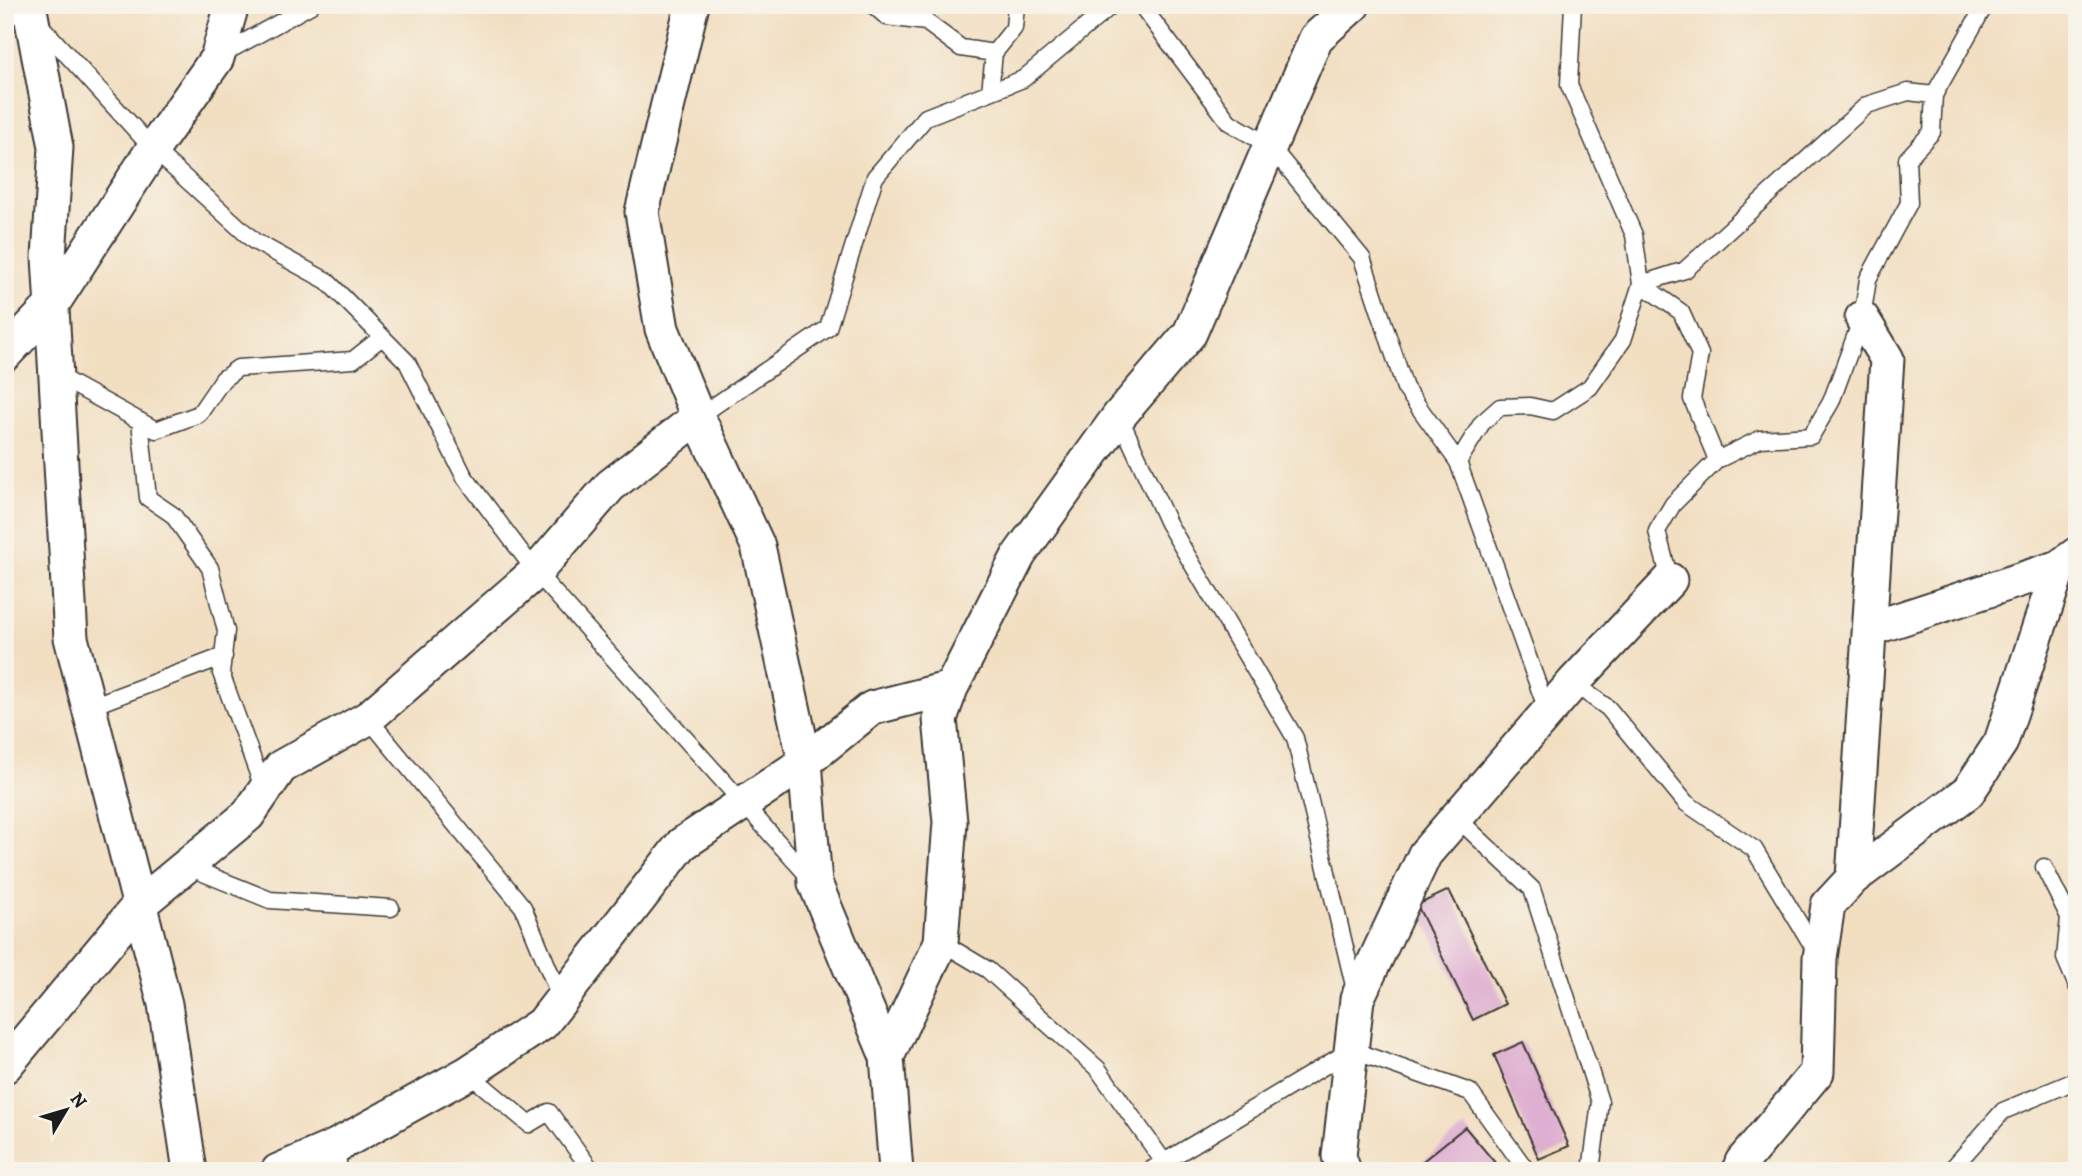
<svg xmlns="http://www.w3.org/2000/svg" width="2082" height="1176" font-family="Alegreya,serif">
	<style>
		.building { fill: #deafd1 }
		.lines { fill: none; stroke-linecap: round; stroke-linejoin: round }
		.lane-casing { stroke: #3c3935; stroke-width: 19 }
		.street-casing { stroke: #3c3935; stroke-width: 37 }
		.lane { stroke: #fff; stroke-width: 16 }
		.street { stroke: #fff; stroke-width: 33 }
	</style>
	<rect width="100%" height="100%" fill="#f7f3e8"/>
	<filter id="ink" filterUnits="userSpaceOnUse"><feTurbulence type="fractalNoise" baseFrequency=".0143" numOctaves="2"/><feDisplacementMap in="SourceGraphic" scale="14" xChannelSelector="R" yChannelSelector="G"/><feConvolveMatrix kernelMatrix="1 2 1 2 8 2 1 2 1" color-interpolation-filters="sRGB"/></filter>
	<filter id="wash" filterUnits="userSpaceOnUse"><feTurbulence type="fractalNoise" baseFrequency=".00686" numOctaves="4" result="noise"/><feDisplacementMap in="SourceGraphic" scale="28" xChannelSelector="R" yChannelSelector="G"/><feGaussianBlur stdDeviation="1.57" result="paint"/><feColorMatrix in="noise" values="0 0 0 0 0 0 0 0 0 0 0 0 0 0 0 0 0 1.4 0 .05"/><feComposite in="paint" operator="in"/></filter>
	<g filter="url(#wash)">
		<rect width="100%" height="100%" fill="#f2dfc2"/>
		<g id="blocks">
			<path class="building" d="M 1449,890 L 1505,1004 L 1473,1020 L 1417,905 Z
				M 1523,1042 L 1569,1146 L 1539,1159 L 1494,1055 Z
				M 1465,1127 L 1502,1171 L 1422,1171 L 1418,1165 Z"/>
		</g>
	</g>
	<g filter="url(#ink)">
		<use href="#blocks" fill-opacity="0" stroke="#3c3935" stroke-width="2"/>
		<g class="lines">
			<defs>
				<path id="lane" d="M 873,5 L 887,17 L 926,22 L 961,48 L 994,53
					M 1141,5 L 1229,122 L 1270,146 L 1362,258 L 1405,388 L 1458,462 L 1548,713
					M 40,25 L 153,149 L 254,241 L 327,281 L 407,362 L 464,476 L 536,572 L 810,878
					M 219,56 L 311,5
					M 990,92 L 994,53 L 1014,28 L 1016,5
					M 1641,284 L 1685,270 L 1867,105 L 1908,92 L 1934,95
					M 1641,284 L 1681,312 L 1700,354 L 1692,399 L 1717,460
					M 56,375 L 156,430 L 199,414 L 223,379 L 238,368 L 353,360 L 382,337
					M 1119,416 L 1168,523 L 1295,738 L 1356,994
					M 698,417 L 828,328 L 875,177 L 926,117 L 1023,79 L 1112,5
					M 140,421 L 148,498 L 173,515 L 210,568 L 226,631 L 221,673 L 264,790
					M 1458,462 L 1482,423 L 1500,407 L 1530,406 L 1553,411 L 1590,387 L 1623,340 L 1641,284 L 1634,235 L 1569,85 L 1573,5
					M 1670,580 L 1657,531 L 1673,504 L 1717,460 L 1760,439 L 1811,436 L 1831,402 L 1862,318 L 1868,279 L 1909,203 L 1907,159 L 1932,132 L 1934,95 L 1985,5
					M 1573,683 L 1608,708 L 1686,803 L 1754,849 L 1817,953
					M 89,707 L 224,656
					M 368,718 L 523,907 L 561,999
					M 1456,817 L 1532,889 L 1600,1102 L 1591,1171
					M 186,866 L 270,900 L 391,908
					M 2044,867 L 2069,917 L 2065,958 L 2077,986
					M 941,942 L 988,970 L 1098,1069 L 1164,1162
					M 468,1073 L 529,1124 L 549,1112 L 592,1171
					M 336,1146 L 339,1171
					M 1149,1171 L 1351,1050 L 1470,1092 L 1527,1171
					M 1950,1171 L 2003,1111 L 2077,1080"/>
				<path id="street" d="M 21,5 L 31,15 L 56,147 L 49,257 L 71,638 L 165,1004 L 190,1171
					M 692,5 L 642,212 L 662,329 L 698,417 L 758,546 L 805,762 L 815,883 L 887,1057 L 896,1171
					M 5,354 L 52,305 L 153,149 L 217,58 L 232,5
					M 1870,629 L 2059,567
					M 1853,878 L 1968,792 L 2001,742 L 2059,567 L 2077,554
					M 887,1057 L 941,942 L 950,822 L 940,719 L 951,688 L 1019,555 L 1119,416 L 1190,333 L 1316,38 L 1353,5
					M 5,1066 L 139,905 L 248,815 L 281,767 L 368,718 L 536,572 L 610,486 L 698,417
					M 278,1171 L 336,1146 L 468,1073 L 543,1023 L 682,844 L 805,762 L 872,708 L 951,688
					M 1344,1171 L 1339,1156 L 1357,999 L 1425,854 L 1573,683 L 1670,580
					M 1739,1171 L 1742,1162 L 1817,1072 L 1820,958 L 1828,905 L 1853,878 L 1887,359 L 1862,318"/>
			</defs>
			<use href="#lane" class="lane-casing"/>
			<use href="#street" class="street-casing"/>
			<use href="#lane" class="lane"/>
			<use href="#street" class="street"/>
		</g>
	</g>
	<rect width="2082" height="1176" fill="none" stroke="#f7f3e8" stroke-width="28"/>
	<g transform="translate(66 1110) rotate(52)" stroke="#f7f3e8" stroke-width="5" paint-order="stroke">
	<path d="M0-5L12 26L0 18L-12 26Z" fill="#1c1c1c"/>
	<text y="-10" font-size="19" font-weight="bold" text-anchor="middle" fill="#1c1c1c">N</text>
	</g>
</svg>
